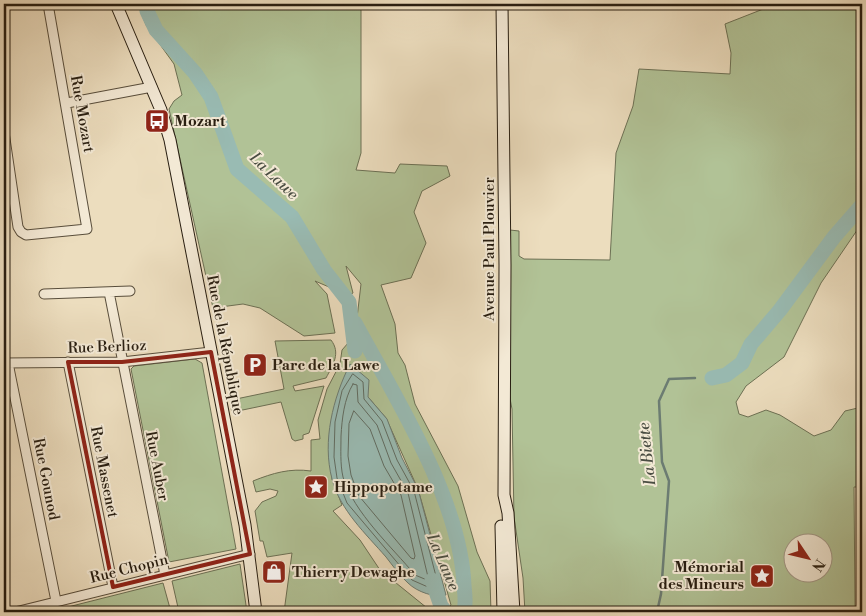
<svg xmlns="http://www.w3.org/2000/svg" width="866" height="616" font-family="'Libre Bodoni',serif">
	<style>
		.green { fill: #b1c296; stroke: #6c7054; fill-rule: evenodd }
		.water { fill: #99bbb3; stroke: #6c7c72 }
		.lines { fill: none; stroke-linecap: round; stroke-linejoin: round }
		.shore { stroke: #606c62; stroke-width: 1 }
		.stream { stroke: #6c7c72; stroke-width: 2.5 }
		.river { stroke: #99bbb3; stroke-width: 15 }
		.minor-casing { stroke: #594e3c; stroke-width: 11 }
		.secondary-casing { stroke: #281e11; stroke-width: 13 }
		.minor { stroke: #f3e9d5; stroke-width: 9 }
		.secondary { stroke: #f3e9d5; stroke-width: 11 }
		.marked { fill: none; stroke: #8f2418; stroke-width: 4; stroke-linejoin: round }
		.labels { text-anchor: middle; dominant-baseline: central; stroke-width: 4; stroke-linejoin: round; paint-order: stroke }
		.street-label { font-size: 15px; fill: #281e11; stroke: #f3e9d5 }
		.poi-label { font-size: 15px; font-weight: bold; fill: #281e11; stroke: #f3e9d5; text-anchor: start }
		.water-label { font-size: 16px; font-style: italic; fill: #4a4d42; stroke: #f3e9d5 }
	</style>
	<rect width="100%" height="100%" fill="#ecddbe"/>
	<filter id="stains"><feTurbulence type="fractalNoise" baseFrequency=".004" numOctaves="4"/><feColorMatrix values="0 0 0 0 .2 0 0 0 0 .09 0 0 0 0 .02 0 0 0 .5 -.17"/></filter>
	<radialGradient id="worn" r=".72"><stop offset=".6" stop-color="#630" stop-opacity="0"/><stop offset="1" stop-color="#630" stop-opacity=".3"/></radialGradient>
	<path class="green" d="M 138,4 L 361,4 L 361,153 L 356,170 L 395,173 L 400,164 L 447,166 L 450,176 L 422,191 L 414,212 L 426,243 L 411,278 L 381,285 L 395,324 L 398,353 L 405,365 L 415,404 L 458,486 L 477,552 L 490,581 L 491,612 L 444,612 L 451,605 L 418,489 L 386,418 L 368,397 L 329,457 L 332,479 L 342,505 L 333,511 L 360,540 L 380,570 L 432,612 L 284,612 L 292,553 L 267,557 L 263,541 L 260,541 L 255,511 L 262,502 L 276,496 L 278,491 L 270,489 L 256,492 L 253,481 C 273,473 290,468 311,471 L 311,440 L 320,439 L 318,420 L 327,389 L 340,364 L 342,350 L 355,335 L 361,284 L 346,266 L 353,293 L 340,300 L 336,290 L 315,281 L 327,294 L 335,333 L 304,336 L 260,308 L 243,304 L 213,308 L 169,109 L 174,101 L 182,95 L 174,64 L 146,25 Z
		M 776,4 L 862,4 L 862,223 L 821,283 L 784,357 L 746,386 L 736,402 L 739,414 L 748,417 L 766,410 L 780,415 L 814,436 L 831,430 L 845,411 L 862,407 L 862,487 L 854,487 L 855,606 L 862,606 L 862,612 L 525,612 L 523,578 L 514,517 L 512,409 L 509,393 L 510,230 L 519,231 L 519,256 L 524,259 L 610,260 L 616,153 L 633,106 L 639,69 L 730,74 L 731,53 L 725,24 ZM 794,544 L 824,544 L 824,574 L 794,574 Z
		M 331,340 C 341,353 333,365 326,378 L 293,386 L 295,391 L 324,386 L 309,433 L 303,435 L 303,439 L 295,441 L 292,439 L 281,402 L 233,412 L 231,409 L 236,399 L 284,389 L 275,341 Z
		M 195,359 L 202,363 L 236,549 L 169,562 L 131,369 L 134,366 Z
		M 858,491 L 862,491 L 862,605 L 859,605 Z
		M 240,564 L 247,612 L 179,612 L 172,581 Z
		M 163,583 L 171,612 L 48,612 Z"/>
	<path class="water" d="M 350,364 L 369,380 L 368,397 L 387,419 L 402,458 L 418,489 L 446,595 C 435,598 417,592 408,583 C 400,576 393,566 386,557 C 366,534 340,510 332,479 C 322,441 333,398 350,364 Z"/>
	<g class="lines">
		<path class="shore" d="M 353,374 L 363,382 L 364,399 L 382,421 L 397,460 L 414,491 L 439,588 L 437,591 L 412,580 L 347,503 L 337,478 L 334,457 L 335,422 L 342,391 Z
			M 353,384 L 357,385 L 358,402 L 377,425 L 391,463 L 408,493 L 428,577 L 427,580 L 415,575 C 392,547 354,513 343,477 C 340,464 341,449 341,436 C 342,419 344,399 353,384 Z
			M 354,411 L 370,429 L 384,466 L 401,495 L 415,556 L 414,559 L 411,558 L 359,496 L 351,475 L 348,456 L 349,424 Z"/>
		<path class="stream" d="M 657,612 L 661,594 L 669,481 L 662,462 L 659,401 L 669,379 L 695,378"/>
		<path class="river" d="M 146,4 L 147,11 L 156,30 L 195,73 L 211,97 L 237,169 L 292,217 L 324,270 L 349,302 L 355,351
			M 355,323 C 395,397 461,500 464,586 C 465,594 466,604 464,612
			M 712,378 L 726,375 L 742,363 L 751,344 L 780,310 L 834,237 L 862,205
			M 432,580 L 441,606 L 446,612"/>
		<defs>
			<path id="minor" d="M 67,103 L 152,87
				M 4,132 L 18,227 L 21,232 L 26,235 L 87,229 L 48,4
				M 109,292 L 165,575
				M 44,294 L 130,291
				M 68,362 L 113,587
				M 4,363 L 122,362 L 211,352
				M 8,363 L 56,601
				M 15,612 L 250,554"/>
			<path id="secondary" d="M 116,4 L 161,110 L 170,140 L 245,525 L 256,612
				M 502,4 L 505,265 L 504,495 L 508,513 L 514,612
				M 501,526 L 503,612"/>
		</defs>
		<use href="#minor" class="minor-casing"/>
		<use href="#secondary" class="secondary-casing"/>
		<use href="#minor" class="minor"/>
		<use href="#secondary" class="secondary"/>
	</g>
	<path class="marked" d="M 211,352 L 250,554 L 113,587 L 68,362 L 122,362 Z"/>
	<defs>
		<symbol id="bus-square" viewBox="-11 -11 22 22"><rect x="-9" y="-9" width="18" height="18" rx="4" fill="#8f2418" stroke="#f3e9d5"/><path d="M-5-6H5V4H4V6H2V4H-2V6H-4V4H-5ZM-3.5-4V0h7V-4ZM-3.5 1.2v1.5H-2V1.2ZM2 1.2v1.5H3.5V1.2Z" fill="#fff"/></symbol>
		<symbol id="parking-square" viewBox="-11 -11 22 22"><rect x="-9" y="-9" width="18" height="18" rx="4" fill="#8f2418" stroke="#f3e9d5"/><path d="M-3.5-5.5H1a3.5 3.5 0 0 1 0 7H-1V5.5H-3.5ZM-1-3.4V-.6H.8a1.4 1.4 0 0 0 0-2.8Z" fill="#fff"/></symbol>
		<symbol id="sight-square" viewBox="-11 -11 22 22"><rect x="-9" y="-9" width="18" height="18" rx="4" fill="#8f2418" stroke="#f3e9d5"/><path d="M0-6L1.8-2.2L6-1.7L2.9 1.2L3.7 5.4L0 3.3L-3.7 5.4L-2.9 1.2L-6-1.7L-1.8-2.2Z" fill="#fff"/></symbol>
		<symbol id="shop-square" viewBox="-11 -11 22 22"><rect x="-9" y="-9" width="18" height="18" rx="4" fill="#8f2418" stroke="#f3e9d5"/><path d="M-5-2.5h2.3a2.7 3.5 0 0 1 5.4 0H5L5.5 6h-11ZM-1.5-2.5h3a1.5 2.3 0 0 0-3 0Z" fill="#fff"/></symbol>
	</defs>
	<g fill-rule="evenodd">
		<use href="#bus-square" x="143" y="107" width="28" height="28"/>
		<use href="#parking-square" x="241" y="351" width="28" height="28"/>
		<use href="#sight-square" x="302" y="473" width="28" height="28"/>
		<use href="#shop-square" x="260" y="558" width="28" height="28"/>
		<use href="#sight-square" x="748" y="562" width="28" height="28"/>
	</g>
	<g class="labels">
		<g class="street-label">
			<text transform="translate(82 114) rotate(80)">Rue Mozart</text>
			<text transform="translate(489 249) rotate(-90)">Avenue Paul Plouvier</text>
			<text transform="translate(225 345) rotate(79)">Rue de la République</text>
			<text transform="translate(107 347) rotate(-2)">Rue Berlioz</text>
			<text transform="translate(157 466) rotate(79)">Rue Auber</text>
			<text transform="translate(104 472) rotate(79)">Rue Massenet</text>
			<text transform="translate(46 479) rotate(79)">Rue Gounod</text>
			<text transform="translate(129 569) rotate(-14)">Rue Chopin</text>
		</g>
		<g class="poi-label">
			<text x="174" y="121">Mozart</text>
			<text x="272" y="365">Parc de la Lawe</text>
			<text x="334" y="487">Hippopotame</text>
			<text x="744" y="567" text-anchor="end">Mémorial<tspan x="744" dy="17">des Mineurs</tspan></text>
			<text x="292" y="572">Thierry Dewaghe</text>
		</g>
		<g class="water-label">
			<text transform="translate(274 176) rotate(44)">La Lawe</text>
			<text transform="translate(647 454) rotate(-96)">La Biette</text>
			<text transform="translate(443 562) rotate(67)">La Lawe</text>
		</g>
	</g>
	<rect width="866" height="616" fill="none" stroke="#ecddbe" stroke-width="20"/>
	<rect x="5" y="5" width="856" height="606" fill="none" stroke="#281e11" stroke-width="2.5"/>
	<rect x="10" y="10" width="846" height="596" fill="none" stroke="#281e11"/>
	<g transform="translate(808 558) rotate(125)"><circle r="24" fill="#f3e9d5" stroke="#a29887"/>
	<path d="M0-4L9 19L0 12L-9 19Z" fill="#8f2418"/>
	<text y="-8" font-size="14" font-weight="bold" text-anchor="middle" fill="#281e11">N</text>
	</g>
	<rect width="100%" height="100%" filter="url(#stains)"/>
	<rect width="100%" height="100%" fill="url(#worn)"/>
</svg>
